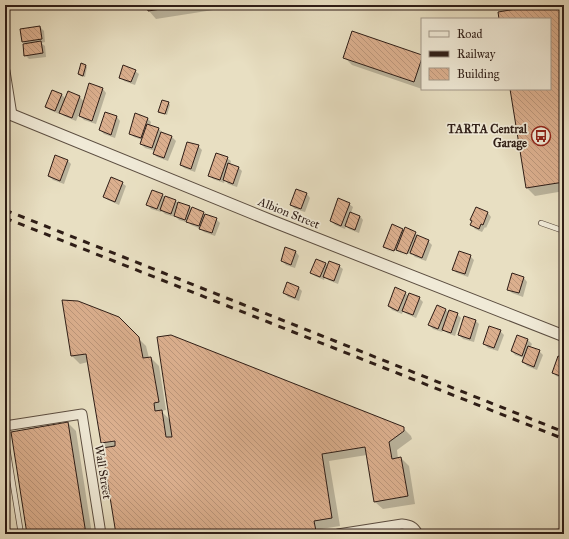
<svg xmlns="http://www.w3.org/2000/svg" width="569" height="539" font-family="'IM FELL Great Primer',serif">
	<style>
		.shadow { fill: #0003 }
		.building { fill: url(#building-back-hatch); stroke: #2e1d16 }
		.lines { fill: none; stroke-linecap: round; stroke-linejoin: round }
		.service-casing { stroke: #5c4e41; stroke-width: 6 }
		.minor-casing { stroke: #5c4e41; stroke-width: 11 }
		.tertiary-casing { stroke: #5c4e41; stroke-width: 13 }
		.service { stroke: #f0ead7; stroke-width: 4.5 }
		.minor { stroke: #f0ead7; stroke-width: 9 }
		.tertiary { stroke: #f0ead7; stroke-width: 11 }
		.rail { stroke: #2e1d16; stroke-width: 3; stroke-dasharray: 7 7; stroke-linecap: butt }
		.labels { text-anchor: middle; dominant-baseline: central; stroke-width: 3.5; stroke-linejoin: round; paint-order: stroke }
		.poi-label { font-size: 12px; font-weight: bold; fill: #2e1d16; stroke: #f0ead7; text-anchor: end }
		.street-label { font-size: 12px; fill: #2e1d16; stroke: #f0ead7 }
	</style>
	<defs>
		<pattern id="building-back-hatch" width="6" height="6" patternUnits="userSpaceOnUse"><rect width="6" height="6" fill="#dbaf8e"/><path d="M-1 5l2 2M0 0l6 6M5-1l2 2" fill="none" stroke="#bc967a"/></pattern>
	</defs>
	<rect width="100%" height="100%" fill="#e8dfc2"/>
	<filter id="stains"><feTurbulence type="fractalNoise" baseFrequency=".005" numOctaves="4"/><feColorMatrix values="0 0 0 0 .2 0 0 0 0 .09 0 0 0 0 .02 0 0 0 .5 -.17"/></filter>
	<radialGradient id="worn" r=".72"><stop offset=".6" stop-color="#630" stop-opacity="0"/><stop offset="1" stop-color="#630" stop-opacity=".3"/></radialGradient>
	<path class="shadow" d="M 148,5 L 213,5 L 213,10 L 156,19 L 149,11 Z
		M 547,5 L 564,5 L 564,191 L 535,196 L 527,188 L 511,89 L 550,89 L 550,19 L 500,19 Z
		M 40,27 L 44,31 L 45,42 L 41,43 L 45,46 L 46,57 L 29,59 L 25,55 L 26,45 L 23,41 Z
		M 422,56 L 422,89 L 352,65 L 344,57 Z
		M 81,65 L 86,66 L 87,67 L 85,77 L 80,76 L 79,74 Z
		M 135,71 L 139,74 L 135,85 L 124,81 L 120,77 Z
		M 103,89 L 106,93 L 96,124 L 84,120 L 80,116 L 82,108 L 81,108 L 76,121 L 64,116 L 60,112 L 59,114 L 50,110 L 46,107 L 53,91 L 62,95 L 66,99 L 68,93 L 80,97 L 84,102 Z
		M 162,101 L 169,103 L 170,105 L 167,115 L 160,113 L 159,112 Z
		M 106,114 L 117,117 L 120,121 L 115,138 L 104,134 L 100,130 Z
		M 147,118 L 151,122 L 150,126 L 159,129 L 163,133 L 162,134 L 172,137 L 176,141 L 168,161 L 157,157 L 154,154 L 155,151 L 145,148 L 141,144 L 142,140 L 134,137 L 130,134 Z
		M 198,146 L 202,150 L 195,172 L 184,168 L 181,164 Z
		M 227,158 L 231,161 L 230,165 L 239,168 L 242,171 L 237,187 L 228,184 L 225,180 L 224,183 L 213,179 L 210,176 Z
		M 67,160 L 71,164 L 64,184 L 53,180 L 49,176 Z
		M 122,183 L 126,186 L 119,205 L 108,200 L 104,197 Z
		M 296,190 L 307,194 L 310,198 L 305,212 L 295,209 L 291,205 Z
		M 153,191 L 163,195 L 166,198 L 166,197 L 176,201 L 178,203 L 190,207 L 192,209 L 203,212 L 207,216 L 216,219 L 220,223 L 215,236 L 204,232 L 201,229 L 191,225 L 189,223 L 179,220 L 175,216 L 175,217 L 165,214 L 162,211 L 161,212 L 151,209 L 148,205 Z
		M 349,204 L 353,207 L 351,213 L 360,216 L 363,220 L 359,233 L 349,229 L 346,226 L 345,229 L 335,225 L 331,221 Z
		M 488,213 L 491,217 L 486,228 L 485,227 L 482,232 L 475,229 L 472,225 Z
		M 402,230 L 404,232 L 415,233 L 419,236 L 428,241 L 432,245 L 426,261 L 415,257 L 412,254 L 412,255 L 400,250 L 400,253 L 411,257 L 401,253 L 399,251 L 399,252 L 387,247 L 387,250 L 398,254 L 388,250 L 384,247 Z
		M 286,249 L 296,252 L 299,256 L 295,268 L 286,265 L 282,261 Z
		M 470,256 L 474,260 L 468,277 L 457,273 L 453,270 Z
		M 325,263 L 328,266 L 339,266 L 343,269 L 338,284 L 328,280 L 325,277 L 324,280 L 315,276 L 312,273 Z
		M 524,278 L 527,282 L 523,297 L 512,293 L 508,289 Z
		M 299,288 L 302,291 L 299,301 L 288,297 L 284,293 Z
		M 405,293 L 409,296 L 419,298 L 423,302 L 416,318 L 407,314 L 403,311 L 402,314 L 392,310 L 389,306 Z
		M 63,301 L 118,318 L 146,346 L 149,358 L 151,358 L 159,366 L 166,410 L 161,411 L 170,420 L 403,428 L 411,436 L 412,439 L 397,450 L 398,459 L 401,458 L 409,466 L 415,504 L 383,509 L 375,502 L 367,455 L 329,461 L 340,526 L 321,529 L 322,534 L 117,534 L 107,448 L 102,443 L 88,362 L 80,364 L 72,356 Z
		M 437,306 L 446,310 L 449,313 L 457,314 L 461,318 L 455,336 L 447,333 L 443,329 L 442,332 L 433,329 L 429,325 Z
		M 476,321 L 479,324 L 474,342 L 463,339 L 459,335 Z
		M 500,331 L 504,335 L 498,351 L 488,348 L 484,344 Z
		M 517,336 L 528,340 L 532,344 L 530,348 L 539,351 L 543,355 L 537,370 L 527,366 L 523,362 L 524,358 L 515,355 L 512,351 Z
		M 558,357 L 564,360 L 564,379 L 556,376 L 553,372 Z
		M 68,423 L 76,431 L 92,534 L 28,534 Z
		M 5,464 L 7,466 L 8,475 L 5,476 Z"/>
	<path class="building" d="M 147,5 L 187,5 L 148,11 Z
		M 540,5 L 564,5 L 564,182 L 526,188 L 510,89 L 550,89 L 550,19 L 499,19 L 498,12 Z
		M 40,26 L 42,39 L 22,42 L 20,29 Z
		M 352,31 L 422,55 L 422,58 L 414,82 L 343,58 Z
		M 41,41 L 43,53 L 24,56 L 23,44 Z
		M 81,63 L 86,65 L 83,76 L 78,74 Z
		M 123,65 L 136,70 L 131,82 L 119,78 Z
		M 89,83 L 103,88 L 92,121 L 79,116 Z
		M 52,90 L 62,94 L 55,111 L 45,107 Z
		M 68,91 L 80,96 L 72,118 L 59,113 Z
		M 162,100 L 169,102 L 165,114 L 158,112 Z
		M 105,112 L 117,116 L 111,135 L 99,130 Z
		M 135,113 L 148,118 L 141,138 L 129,134 Z
		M 147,124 L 159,128 L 152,148 L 140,144 Z
		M 161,132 L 172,136 L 164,158 L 153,154 Z
		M 187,142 L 199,145 L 191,169 L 180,165 Z
		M 216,153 L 228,157 L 220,180 L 208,176 Z
		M 55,155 L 68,160 L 60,181 L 48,176 Z
		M 228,163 L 239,167 L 233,184 L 223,180 Z
		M 111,177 L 123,182 L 115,202 L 103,197 Z
		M 296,189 L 307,193 L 301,209 L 290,205 Z
		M 152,190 L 163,194 L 157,209 L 146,205 Z
		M 165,196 L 176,200 L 171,214 L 160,210 Z
		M 338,198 L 350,203 L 341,226 L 330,221 Z
		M 178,202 L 190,206 L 185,220 L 174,216 Z
		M 192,207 L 204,212 L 199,226 L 186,222 Z
		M 476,207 L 488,212 L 483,225 L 481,224 L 479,229 L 470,225 L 472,221 L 470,220 Z
		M 350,212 L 360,216 L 355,230 L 345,226 Z
		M 205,214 L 217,218 L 212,233 L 199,229 Z
		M 392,224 L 403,229 L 394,251 L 383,247 Z
		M 405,227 L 416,232 L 407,254 L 396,250 Z
		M 417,235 L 429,240 L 422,258 L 410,253 Z
		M 285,247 L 296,251 L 291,265 L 281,261 Z
		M 459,251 L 471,255 L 465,274 L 452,270 Z
		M 316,259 L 326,263 L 320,277 L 310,273 Z
		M 329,261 L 340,265 L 334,281 L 323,277 Z
		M 512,273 L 524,277 L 519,293 L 507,290 Z
		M 287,282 L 299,287 L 295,298 L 283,293 Z
		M 395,287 L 406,292 L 398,311 L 388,306 Z
		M 409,293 L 420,297 L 413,315 L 402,311 Z
		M 62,300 L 78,301 L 119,317 L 139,337 L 143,358 L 151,357 L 159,402 L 154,403 L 155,411 L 162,410 L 166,437 L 172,437 L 157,337 L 171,335 L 404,427 L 404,431 L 389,442 L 392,459 L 401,457 L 408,496 L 374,502 L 365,447 L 322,454 L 332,518 L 314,521 L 316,531 L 294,534 L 116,534 L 102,448 L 115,446 L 115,441 L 101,443 L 86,354 L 71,356 Z
		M 437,305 L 446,309 L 438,329 L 428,325 Z
		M 449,310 L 458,313 L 451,333 L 442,330 Z
		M 464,316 L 476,320 L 470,339 L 458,335 Z
		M 489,326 L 501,330 L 494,348 L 483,344 Z
		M 517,335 L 528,339 L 522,356 L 511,351 Z
		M 528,346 L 540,350 L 534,367 L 522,362 Z
		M 558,356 L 564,358 L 563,377 L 552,373 Z
		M 68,422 L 86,534 L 27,534 L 11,432 Z"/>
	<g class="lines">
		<defs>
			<path id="service" d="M 541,223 L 564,231
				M 5,435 L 21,534
				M 541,534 L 564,531"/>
			<path id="minor" d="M 5,71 L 12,115
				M 5,426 L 82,414 L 101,534
				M 338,534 L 402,524 C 410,525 414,526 418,534"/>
			<path id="tertiary" d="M 5,112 L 272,221 L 564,336"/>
		</defs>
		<use href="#service" class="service-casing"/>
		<use href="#minor" class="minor-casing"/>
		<use href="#tertiary" class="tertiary-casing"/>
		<use href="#service" class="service"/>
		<use href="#minor" class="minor"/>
		<use href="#tertiary" class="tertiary"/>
		<path class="rail" d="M 5,210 L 564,432
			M 5,218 L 564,439"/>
	</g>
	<defs>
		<symbol id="bus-ring" viewBox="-11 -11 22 22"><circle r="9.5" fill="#f0ead7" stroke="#8f2418" stroke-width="1.5"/><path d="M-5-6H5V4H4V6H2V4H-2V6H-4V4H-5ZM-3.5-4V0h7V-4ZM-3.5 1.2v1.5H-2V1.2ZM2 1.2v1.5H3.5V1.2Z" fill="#8f2418"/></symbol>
	</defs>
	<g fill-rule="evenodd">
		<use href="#bus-ring" x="530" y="125" width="22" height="22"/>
	</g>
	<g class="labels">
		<g class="poi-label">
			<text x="527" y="129">TARTA Central<tspan x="527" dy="14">Garage</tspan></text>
		</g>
		<g class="street-label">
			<text transform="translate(289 213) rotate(22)">Albion Street</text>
			<text transform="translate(103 472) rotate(81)">Wall Street</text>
		</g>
	</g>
	<rect width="569" height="539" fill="none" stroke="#e8dfc2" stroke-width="20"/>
	<rect x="6" y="6" width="557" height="527" fill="none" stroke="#2e1d16" stroke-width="2"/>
	<rect x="10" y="10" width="549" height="519" fill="none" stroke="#2e1d16"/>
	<rect x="421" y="18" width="130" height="72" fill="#f0ead7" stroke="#a2988a"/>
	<rect x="429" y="31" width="20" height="6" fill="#f0ead7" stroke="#a2988a"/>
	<text x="457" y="38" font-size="12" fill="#2e1d16">Road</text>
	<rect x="429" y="51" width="20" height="6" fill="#2e1d16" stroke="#a2988a"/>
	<text x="457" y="58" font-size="12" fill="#2e1d16">Railway</text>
	<rect x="429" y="68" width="20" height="12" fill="url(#building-back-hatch)" stroke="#a2988a"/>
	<text x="457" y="78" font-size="12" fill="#2e1d16">Building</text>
	<rect width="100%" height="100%" filter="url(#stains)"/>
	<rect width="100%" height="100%" fill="url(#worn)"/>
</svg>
